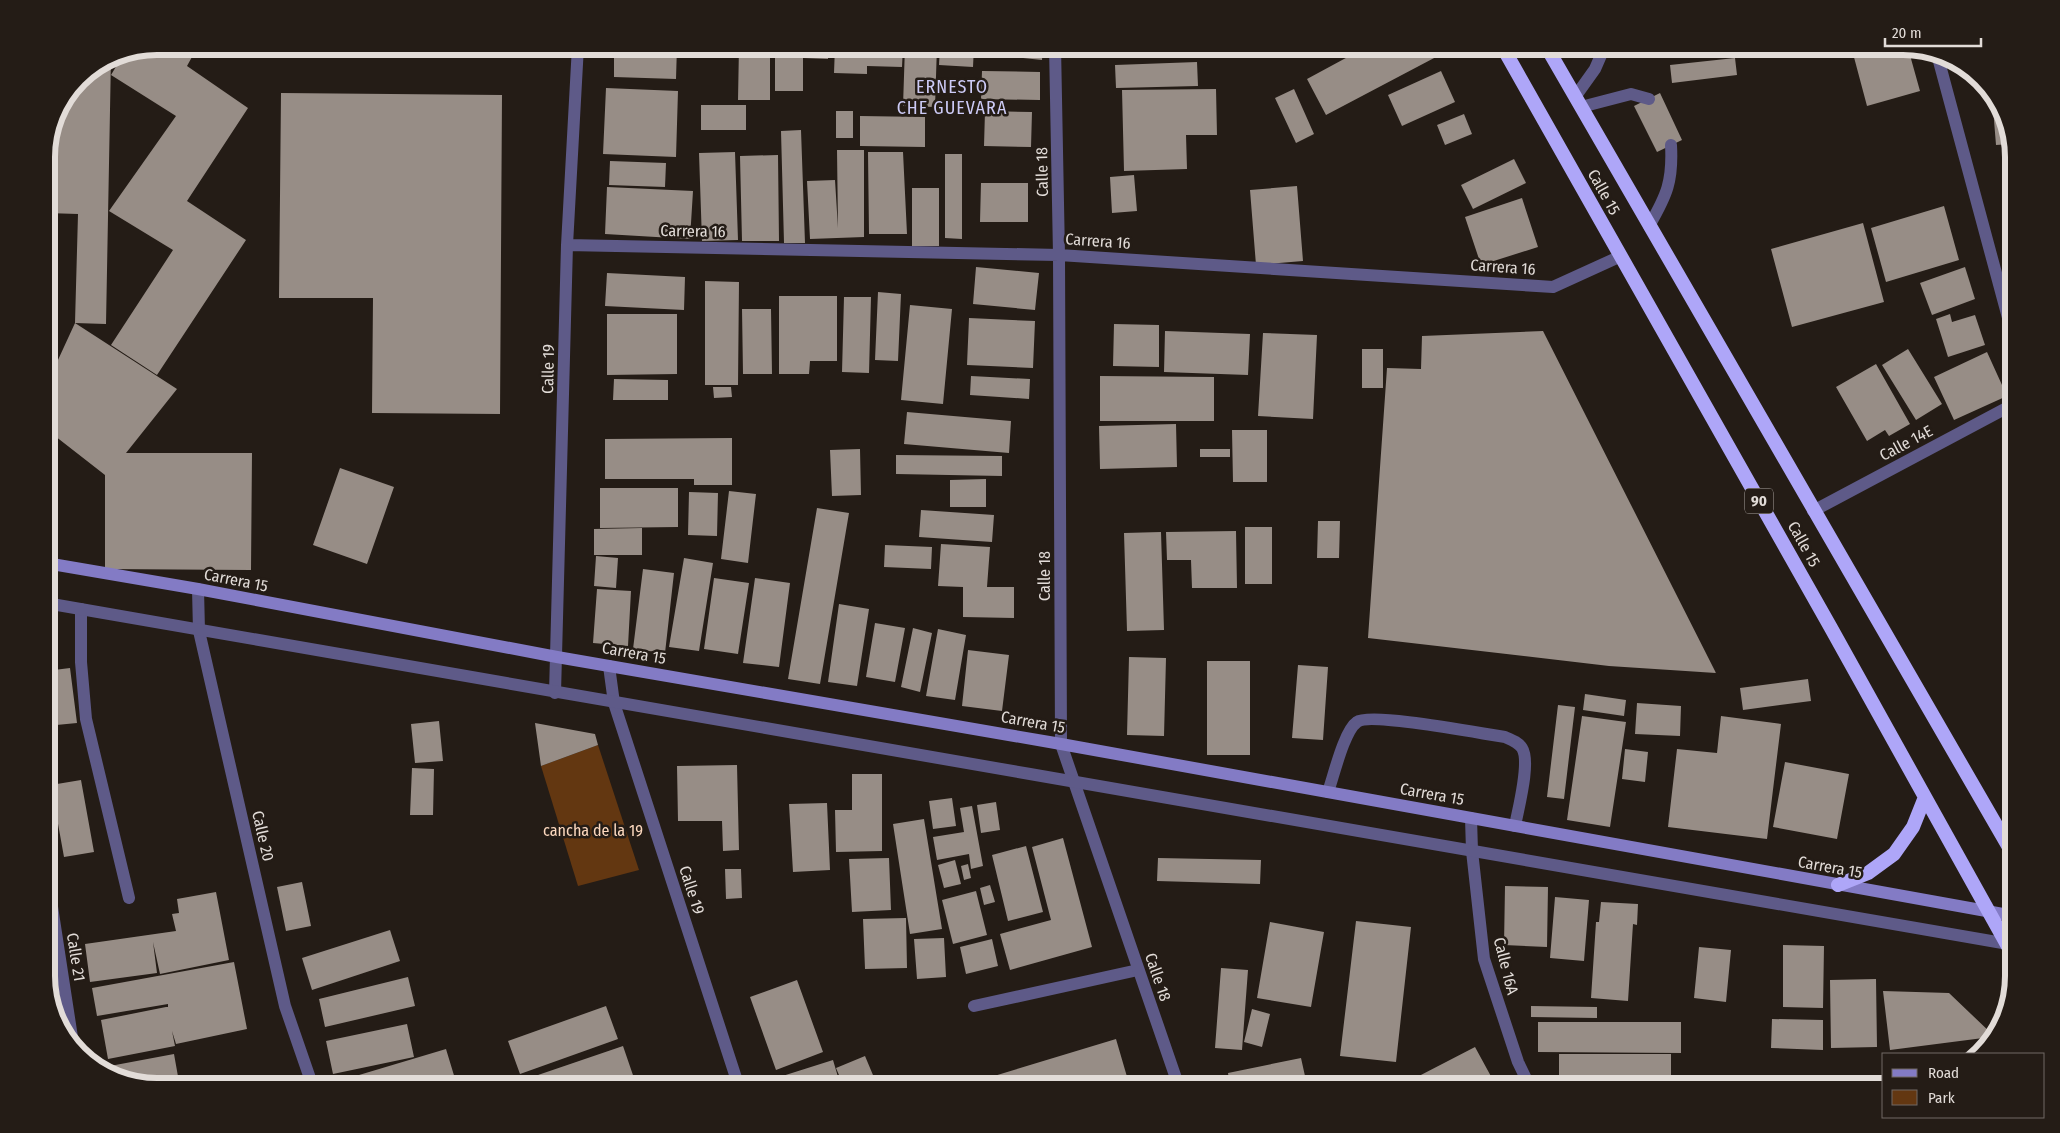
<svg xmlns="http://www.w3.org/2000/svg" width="2060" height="1133" font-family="'Fira Sans Condensed',sans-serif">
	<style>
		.green { fill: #633711 }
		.building { fill: #978d86 }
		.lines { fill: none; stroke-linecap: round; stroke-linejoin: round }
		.service { stroke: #5e5a88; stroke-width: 12 }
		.minor { stroke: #5e5a88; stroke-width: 12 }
		.tertiary { stroke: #5e5a88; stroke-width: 12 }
		.secondary { stroke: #837bc5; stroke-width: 12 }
		.trunk { stroke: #aea6f8; stroke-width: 14 }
		.labels { text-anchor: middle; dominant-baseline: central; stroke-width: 5; stroke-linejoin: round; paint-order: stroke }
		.shield { fill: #241c16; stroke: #a9a29e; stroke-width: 1 }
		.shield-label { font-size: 15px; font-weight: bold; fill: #e2dcd8 }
		.street-label { font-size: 16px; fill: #e2dcd8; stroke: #241c16 }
		.park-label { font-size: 16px; fill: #fdd9bf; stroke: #241c16 }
		.neighbourhood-label { font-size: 18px; letter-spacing: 1px; fill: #cdcbf6; stroke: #241c16 }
		.rim { fill: none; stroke: #e2dcd8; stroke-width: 6 }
	</style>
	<rect width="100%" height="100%" fill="#241c16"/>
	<path class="green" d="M 598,745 L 639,870 L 578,886 L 541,766 Z"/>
	<path class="building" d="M 157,46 L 198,46 L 187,66 L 248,108 L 187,201 L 246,240 L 157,375 L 111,345 L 173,250 L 109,211 L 176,116 L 111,75 L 124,53 Z
		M 614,46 L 677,46 L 676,79 L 614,77 Z
		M 739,46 L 770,46 L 770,100 L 738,100 Z
		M 775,46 L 803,46 L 803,91 L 775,91 Z
		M 804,46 L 828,46 L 828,59 L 803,58 Z
		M 835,46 L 903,46 L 902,67 L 867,66 L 867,74 L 834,73 Z
		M 905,46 L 937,46 L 935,107 L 903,106 Z
		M 940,46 L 974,46 L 973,67 L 939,65 Z
		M 988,46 L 1043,46 L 1042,60 L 987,54 Z
		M 1155,46 L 1202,46 L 1202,55 L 1155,57 Z
		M 1368,46 L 1431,46 L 1436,57 L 1326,115 L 1307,79 Z
		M 1851,46 L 1908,48 L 1920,91 L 1867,106 Z
		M 111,57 L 106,324 L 75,323 L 78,214 L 46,213 L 46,150 L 58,108 L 79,79 Z
		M 1735,58 L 1737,75 L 1672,83 L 1670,65 Z
		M 1197,62 L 1198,86 L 1116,88 L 1115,65 Z
		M 982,71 L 1040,72 L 1040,100 L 981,99 Z
		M 1441,71 L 1455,102 L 1402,126 L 1388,95 Z
		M 606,88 L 678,91 L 676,157 L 603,154 Z
		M 1216,89 L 1217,135 L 1186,135 L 1187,169 L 1124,171 L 1122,90 Z
		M 1294,89 L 1314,134 L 1296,143 L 1275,98 Z
		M 281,93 L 502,95 L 500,414 L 372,413 L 373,298 L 279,298 Z
		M 1660,93 L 1682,140 L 1657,152 L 1634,106 Z
		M 701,105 L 746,105 L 746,130 L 701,130 Z
		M 1999,107 L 2011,144 L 1996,145 L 1993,108 Z
		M 836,111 L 853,111 L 853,138 L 836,138 Z
		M 985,111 L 1032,112 L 1031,147 L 984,146 Z
		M 1464,114 L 1472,134 L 1445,145 L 1437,125 Z
		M 860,116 L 925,117 L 925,147 L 860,146 Z
		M 801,130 L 805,243 L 784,243 L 781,131 Z
		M 837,150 L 864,150 L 864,237 L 810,239 L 807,181 L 835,180 L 838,228 Z
		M 735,152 L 738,240 L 702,241 L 699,153 Z
		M 868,152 L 903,152 L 907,234 L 869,234 Z
		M 945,154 L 962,154 L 962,239 L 945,238 Z
		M 778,155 L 779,241 L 742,241 L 740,156 Z
		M 1514,159 L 1526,183 L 1473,209 L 1461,185 Z
		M 610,161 L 666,163 L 665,187 L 609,185 Z
		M 1134,175 L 1137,211 L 1112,213 L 1110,177 Z
		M 981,183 L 1028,183 L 1028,222 L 980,222 Z
		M 1297,186 L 1303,261 L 1256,265 L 1250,190 Z
		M 607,187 L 693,191 L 690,239 L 605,234 Z
		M 912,188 L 939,188 L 939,246 L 912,246 Z
		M 1522,198 L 1538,247 L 1481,265 L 1465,217 Z
		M 1944,206 L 1959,260 L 1886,282 L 1871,228 Z
		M 2014,208 L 2014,284 L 2012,284 L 2004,209 Z
		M 1863,223 L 1884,302 L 1792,327 L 1771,249 Z
		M 976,267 L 1039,273 L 1035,310 L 973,304 Z
		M 1965,267 L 1975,299 L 1932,315 L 1920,283 Z
		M 607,273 L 685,277 L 684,310 L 605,306 Z
		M 705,281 L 739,282 L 738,385 L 705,385 Z
		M 878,292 L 901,294 L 898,361 L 875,360 Z
		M 779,296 L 837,296 L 837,361 L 810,361 L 809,374 L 779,374 Z
		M 844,297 L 871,297 L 869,373 L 842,372 Z
		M 910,305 L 952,309 L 943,404 L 901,400 Z
		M 742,309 L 771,309 L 772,374 L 743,374 Z
		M 607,314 L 677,314 L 677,374 L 607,375 Z
		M 1950,314 L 1952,322 L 1975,315 L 1985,345 L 1948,357 L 1936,319 Z
		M 969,318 L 1035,321 L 1033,368 L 967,365 Z
		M 75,323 L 177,389 L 126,453 L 252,453 L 251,570 L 105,569 L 105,475 L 46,429 L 46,386 Z
		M 1114,324 L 1159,325 L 1159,367 L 1113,366 Z
		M 1165,331 L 1250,334 L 1248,375 L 1164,372 Z
		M 1543,331 L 1716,673 L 1609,666 L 1368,638 L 1387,368 L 1421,369 L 1422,336 Z
		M 1263,333 L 1317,335 L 1313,419 L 1258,416 Z
		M 1362,349 L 1383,349 L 1383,388 L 1362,388 Z
		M 1908,349 L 1942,404 L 1916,420 L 1882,365 Z
		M 1987,352 L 2007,396 L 1954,420 L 1934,377 Z
		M 1876,364 L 1910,424 L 1889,436 L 1885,430 L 1867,441 L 1836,387 Z
		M 971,376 L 1030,379 L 1029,399 L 970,395 Z
		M 1100,376 L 1214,377 L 1214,421 L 1100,421 Z
		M 614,379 L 668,380 L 668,400 L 613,400 Z
		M 713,387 L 731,387 L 732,397 L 714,398 Z
		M 907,412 L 1011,421 L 1009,453 L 904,444 Z
		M 1176,424 L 1177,467 L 1100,469 L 1099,426 Z
		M 1232,430 L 1267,430 L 1267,482 L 1233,482 Z
		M 732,438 L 732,485 L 694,485 L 694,479 L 605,479 L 605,439 Z
		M 860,449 L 861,495 L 832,496 L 830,450 Z
		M 1200,449 L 1230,449 L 1230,457 L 1200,457 Z
		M 896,455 L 1002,456 L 1002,476 L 896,474 Z
		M 340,468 L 394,487 L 367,564 L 313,545 Z
		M 986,479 L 986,507 L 950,507 L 950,480 Z
		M 600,488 L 678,488 L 678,527 L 600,528 Z
		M 729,491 L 756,494 L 748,563 L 721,559 Z
		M 689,492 L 718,493 L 717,536 L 688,535 Z
		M 817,508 L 849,513 L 820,684 L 788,679 Z
		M 921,510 L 994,515 L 992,542 L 919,537 Z
		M 1318,521 L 1340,521 L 1339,558 L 1317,558 Z
		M 1245,527 L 1272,527 L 1272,584 L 1245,584 Z
		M 642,528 L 642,555 L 594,555 L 594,529 Z
		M 1236,531 L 1237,588 L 1192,588 L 1191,560 L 1167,560 L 1166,532 Z
		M 1161,532 L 1164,630 L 1127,631 L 1124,533 Z
		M 941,544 L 990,547 L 987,587 L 1014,587 L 1014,618 L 963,617 L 963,587 L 938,586 Z
		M 885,545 L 932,547 L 931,569 L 884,567 Z
		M 596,556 L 618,558 L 616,588 L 594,586 Z
		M 684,558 L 713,563 L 699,651 L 669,647 Z
		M 643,569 L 674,573 L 665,653 L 633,649 Z
		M 714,578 L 749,583 L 738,654 L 704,649 Z
		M 755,578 L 790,583 L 779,667 L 743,663 Z
		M 597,589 L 631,591 L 628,646 L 593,643 Z
		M 839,604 L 869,609 L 857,686 L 828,682 Z
		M 875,623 L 905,628 L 895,682 L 866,677 Z
		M 913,628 L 932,633 L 920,692 L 901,687 Z
		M 938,629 L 966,635 L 955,700 L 926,696 Z
		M 968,650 L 1009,655 L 1002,711 L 962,706 Z
		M 1129,657 L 1166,658 L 1164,736 L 1127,735 Z
		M 1207,661 L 1250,661 L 1250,755 L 1207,755 Z
		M 1298,665 L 1328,667 L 1323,740 L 1292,738 Z
		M 70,668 L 77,723 L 46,726 L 46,671 Z
		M 1808,679 L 1811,701 L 1743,710 L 1740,688 Z
		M 1585,694 L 1626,700 L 1624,716 L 1583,710 Z
		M 1637,703 L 1681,706 L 1680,736 L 1635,734 Z
		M 1558,705 L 1575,707 L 1564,799 L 1547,797 Z
		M 1582,716 L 1626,722 L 1610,827 L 1567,820 Z
		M 1721,716 L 1781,724 L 1767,839 L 1668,827 L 1677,749 L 1717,753 Z
		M 439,721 L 443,761 L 415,763 L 411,724 Z
		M 535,723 L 595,734 L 598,745 L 541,766 Z
		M 1625,749 L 1648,752 L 1645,782 L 1622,779 Z
		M 1785,762 L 1849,774 L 1837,839 L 1773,827 Z
		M 737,765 L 739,850 L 723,851 L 722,821 L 678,821 L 677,766 Z
		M 412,768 L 434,769 L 433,815 L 410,815 Z
		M 852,774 L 882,774 L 882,851 L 836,852 L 835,810 L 852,810 Z
		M 81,780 L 94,852 L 64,857 L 51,785 Z
		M 952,798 L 956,826 L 933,829 L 929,801 Z
		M 996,802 L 1000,830 L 981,833 L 977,805 Z
		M 827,803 L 830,870 L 793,872 L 789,804 Z
		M 972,806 L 983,866 L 971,869 L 969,854 L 937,860 L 933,837 L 964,832 L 960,808 Z
		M 924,819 L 942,929 L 910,934 L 893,824 Z
		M 1063,838 L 1092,947 L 1010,970 L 1000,934 L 1051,920 L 1032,847 Z
		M 1026,846 L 1043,912 L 1008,921 L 992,855 Z
		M 889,858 L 891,910 L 852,912 L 849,859 Z
		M 1158,858 L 1261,860 L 1260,884 L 1157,881 Z
		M 955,860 L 961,884 L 944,888 L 938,865 Z
		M 968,864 L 971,878 L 964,880 L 961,866 Z
		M 725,869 L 741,869 L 742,898 L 726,899 Z
		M 302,882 L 311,926 L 286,931 L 277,887 Z
		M 990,885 L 995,902 L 984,905 L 980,888 Z
		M 1505,886 L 1548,887 L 1547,947 L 1504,945 Z
		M 976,891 L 987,935 L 953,944 L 942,900 Z
		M 216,892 L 229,960 L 160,974 L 153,942 L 157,973 L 90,982 L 85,944 L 176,931 L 172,914 L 179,913 L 177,899 Z
		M 1555,897 L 1589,900 L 1584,961 L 1550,958 Z
		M 1601,902 L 1638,904 L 1637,925 L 1633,924 L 1628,1001 L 1591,998 L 1596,922 L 1599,922 Z
		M 906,918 L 907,968 L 865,969 L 863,919 Z
		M 1356,921 L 1411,927 L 1396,1062 L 1340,1056 Z
		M 1270,922 L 1324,932 L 1311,1007 L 1257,998 Z
		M 390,930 L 400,961 L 312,990 L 302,958 Z
		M 944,938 L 946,977 L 917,979 L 914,939 Z
		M 992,939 L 998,966 L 966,974 L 960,947 Z
		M 1783,945 L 1824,946 L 1823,1008 L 1783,1007 Z
		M 1699,947 L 1731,950 L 1726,1002 L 1694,998 Z
		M 234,962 L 247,1029 L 176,1044 L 172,1031 L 175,1046 L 108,1059 L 101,1020 L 206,999 L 168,1007 L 168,1004 L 97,1016 L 92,988 Z
		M 1221,968 L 1248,970 L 1242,1050 L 1215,1048 Z
		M 408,977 L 415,1006 L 325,1027 L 319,999 Z
		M 1876,979 L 1877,1047 L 1831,1048 L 1830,980 Z
		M 797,980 L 823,1052 L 776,1070 L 750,997 Z
		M 1883,991 L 1949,993 L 1993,1035 L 1991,1037 L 1890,1050 Z
		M 606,1006 L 618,1039 L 520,1074 L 508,1041 Z
		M 1531,1006 L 1597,1007 L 1597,1018 L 1531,1017 Z
		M 1252,1009 L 1270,1014 L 1262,1047 L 1244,1042 Z
		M 1772,1019 L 1823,1020 L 1823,1050 L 1771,1048 Z
		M 1538,1022 L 1681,1022 L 1681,1053 L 1538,1052 Z
		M 407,1024 L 414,1057 L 333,1074 L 326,1041 Z
		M 1116,1039 L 1130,1087 L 961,1087 L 961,1086 Z
		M 623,1046 L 635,1081 L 619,1087 L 541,1087 L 538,1075 Z
		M 1475,1047 L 1493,1080 L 1481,1087 L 1422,1087 L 1417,1077 Z
		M 446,1049 L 456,1082 L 441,1087 L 352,1087 L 349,1078 Z
		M 174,1054 L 179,1082 L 156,1086 L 111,1076 L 110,1066 Z
		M 1559,1054 L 1671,1054 L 1671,1082 L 1559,1082 Z
		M 865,1056 L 878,1087 L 844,1087 L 836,1068 Z
		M 1301,1058 L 1305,1076 L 1249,1087 L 1230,1087 L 1228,1073 Z
		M 833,1060 L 841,1087 L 775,1087 L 773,1079 Z"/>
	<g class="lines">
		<path class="service" d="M 1575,97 L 1595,69 L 1605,46
			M 1581,107 L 1631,94 L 1649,99
			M 1649,226 C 1667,195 1673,181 1671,145
			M 81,609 L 81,662 L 86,719 L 129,898
			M 1328,792 C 1334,775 1344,731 1357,722 C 1370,712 1483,734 1505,737 C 1512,740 1518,742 1522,748 C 1531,762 1518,809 1515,826
			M 974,1006 L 1138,970"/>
		<path class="minor" d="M 1055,46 L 1059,255 L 1061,744 L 1179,1087
			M 1937,54 L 2014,340
			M 567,245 L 1059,255 L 1553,287 L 1621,256
			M 1813,511 L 2014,404
			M 198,589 L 199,631 L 285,1006 L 313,1087
			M 609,666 L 614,703 L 739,1087
			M 555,693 L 567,245 L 578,46
			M 1471,818 L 1472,851 L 1484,959 L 1518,1062 L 1530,1087
			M 47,874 L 73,1044"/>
		<path class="tertiary" d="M 46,603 C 702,720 1358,828 2014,945"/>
		<path class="secondary" d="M 46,563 L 198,589 L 557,657 L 1061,744 L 2014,916"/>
		<path class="trunk" d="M 1502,46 L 1831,628 L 2014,957
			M 1546,46 L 2014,856
			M 1838,885 L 1868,873 L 1894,854 L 1913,827 L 1925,797"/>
	</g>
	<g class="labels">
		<rect class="shield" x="1745" y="488.5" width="28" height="25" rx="4"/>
		<g class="shield-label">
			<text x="1759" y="501">90</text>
		</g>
		<g class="street-label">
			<text transform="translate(1042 172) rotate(-91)">Calle 18</text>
			<text transform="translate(1604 192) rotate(61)">Calle 15</text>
			<text transform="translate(693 231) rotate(1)">Carrera 16</text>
			<text transform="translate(1098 241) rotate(4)">Carrera 16</text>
			<text transform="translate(1503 267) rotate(4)">Carrera 16</text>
			<text transform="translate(548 369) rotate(-89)">Calle 19</text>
			<text transform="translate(1906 443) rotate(-28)">Calle 14E</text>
			<text transform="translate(1804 544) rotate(61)">Calle 15</text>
			<text transform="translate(1044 576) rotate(-90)">Calle 18</text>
			<text transform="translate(236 580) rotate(11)">Carrera 15</text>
			<text transform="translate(634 653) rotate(10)">Carrera 15</text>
			<text transform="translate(1033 722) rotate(10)">Carrera 15</text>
			<text transform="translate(1432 794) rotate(10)">Carrera 15</text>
			<text transform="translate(263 836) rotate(77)">Calle 20</text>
			<text transform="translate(1830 867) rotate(10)">Carrera 15</text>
			<text transform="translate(692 890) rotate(72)">Calle 19</text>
			<text transform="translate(76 957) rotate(81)">Calle 21</text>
			<text transform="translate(1506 966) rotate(76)">Calle 16A</text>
			<text transform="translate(1158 977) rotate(71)">Calle 18</text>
		</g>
		<g class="park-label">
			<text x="593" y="830">cancha de la 19</text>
		</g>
		<g class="neighbourhood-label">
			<text x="952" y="87">ERNESTO<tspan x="952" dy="21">CHE GUEVARA</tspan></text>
		</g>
	</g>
	<path d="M0 0H2060V1133H0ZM157 55H1903A102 102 0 0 1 2005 157V976A102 102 0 0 1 1903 1078H157A102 102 0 0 1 55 976V157A102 102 0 0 1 157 55Z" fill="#241c16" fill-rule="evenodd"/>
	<path class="rim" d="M157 55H1903A102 102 0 0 1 2005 157V976A102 102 0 0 1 1903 1078H157A102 102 0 0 1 55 976V157A102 102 0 0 1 157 55Z"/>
	<rect x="1882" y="1053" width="162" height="65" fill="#241c16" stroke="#706964"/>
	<rect x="1892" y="1069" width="25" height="8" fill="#837bc5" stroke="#706964"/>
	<text x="1928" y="1078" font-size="15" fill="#e2dcd8">Road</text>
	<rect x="1892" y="1090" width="25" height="15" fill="#633711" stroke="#706964"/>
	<text x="1928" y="1103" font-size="15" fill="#e2dcd8">Park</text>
	<path d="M1885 38v8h96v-8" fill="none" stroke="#e2dcd8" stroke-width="2.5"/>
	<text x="1892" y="38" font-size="15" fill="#e2dcd8" stroke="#241c16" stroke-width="4" paint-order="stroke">20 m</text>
</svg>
